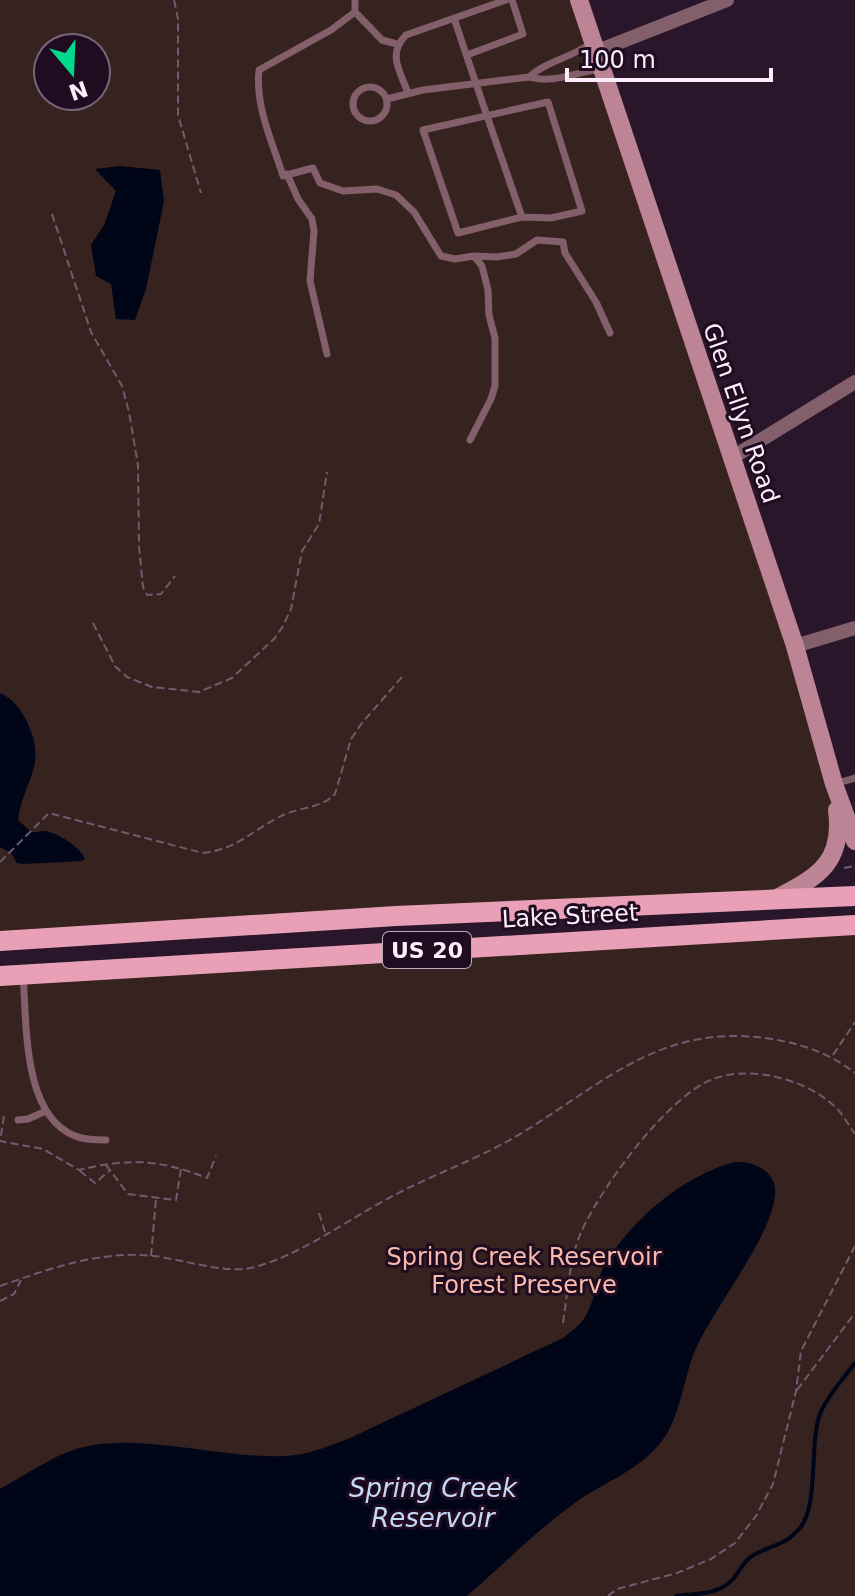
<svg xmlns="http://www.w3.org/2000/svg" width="855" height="1596" font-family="'DejaVu Sans',sans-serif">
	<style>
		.green { fill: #36231f; fill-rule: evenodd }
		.water { fill: #000518 }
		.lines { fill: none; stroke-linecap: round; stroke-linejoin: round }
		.stream { stroke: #000518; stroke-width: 4 }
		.path { stroke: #6e5c6f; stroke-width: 2; stroke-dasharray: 8 4; stroke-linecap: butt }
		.lane { stroke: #825f6a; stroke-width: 7 }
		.street { stroke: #825f6a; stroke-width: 14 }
		.secondary { stroke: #bc8495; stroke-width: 18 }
		.primary { stroke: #e9a0b7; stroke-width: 20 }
		.labels { text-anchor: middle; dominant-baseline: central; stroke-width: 6; stroke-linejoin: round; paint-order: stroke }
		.shield { fill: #200c21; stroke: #b9aaba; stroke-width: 2 }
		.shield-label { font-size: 22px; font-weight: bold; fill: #fbedfb }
		.street-label { font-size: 24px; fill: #fbedfb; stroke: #200c21 }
		.park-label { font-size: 24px; fill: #f9baac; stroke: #200c21 }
		.water-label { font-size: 26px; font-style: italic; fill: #c5d8f5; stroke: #200c21 }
	</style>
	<rect width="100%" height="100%" fill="#2a162b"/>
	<path class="green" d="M 0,0 L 571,0 L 789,648 L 828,786 L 832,813 L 831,839 L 824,856 L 806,876 L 773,893 L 0,937 ZM 48,48 L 96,48 L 96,96 L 48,96 Z
		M 855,926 L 855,1596 L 0,1596 L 0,978 Z"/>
	<path class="water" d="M 120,166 L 160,170 L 164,201 L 146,289 L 135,320 L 116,319 L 111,284 L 96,276 L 91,245 L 104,225 L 116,191 L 95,169 Z
		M 0,693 C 13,699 19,707 26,720 C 49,766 24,778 18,820 L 31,832 C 35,833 40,831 44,831 C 57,832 81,847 85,859 L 82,861 L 23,864 L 17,863 L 11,853 L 0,847 Z
		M 735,1162 C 755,1161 778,1172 775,1196 C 770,1238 717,1304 697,1346 C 682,1378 682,1420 657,1447 C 634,1473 600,1484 572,1505 C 535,1532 502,1566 467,1596 L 0,1596 L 0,1489 C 28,1474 57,1452 88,1446 C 149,1434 223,1459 285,1456 C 308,1455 329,1446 350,1438 L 563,1338 C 571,1332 580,1325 585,1317 C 595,1301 596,1280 605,1264 C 633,1219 682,1176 735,1162 Z"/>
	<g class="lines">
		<path class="stream" d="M 676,1596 C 697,1593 717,1596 733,1579 C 740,1571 743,1562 752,1556 C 769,1545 784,1547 800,1528 C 819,1505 809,1444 820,1414 C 827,1396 844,1378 855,1363"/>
		<path class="path" d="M 174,0 L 178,19 L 178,115 L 201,193
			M 52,214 L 91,332 L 122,386 L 129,412 L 138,465 L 139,546 L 143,587 L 147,595 L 161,594 L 175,576
			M 93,623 L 115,666 L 127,677 L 152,687 L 199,692 L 232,678 L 275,638 L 283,626 L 291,609 L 302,551 L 319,524 L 327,472
			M 0,862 L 49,813 L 203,853 C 240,849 256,826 288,813 C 304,807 323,807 335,794 L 351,739 L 362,723 L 402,677
			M 844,868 L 855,866
			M 833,1055 L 855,1022
			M 4,1116 L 0,1141 L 43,1149 L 79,1170 C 130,1158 158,1159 207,1178 L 216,1156
			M 106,1165 L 128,1194 L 176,1200 L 181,1169
			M 80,1171 L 95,1183 L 109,1171
			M 319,1213 L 326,1235
			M 151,1256 L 156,1199
			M 0,1286 C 49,1269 100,1250 153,1256 C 182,1259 227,1275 255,1267 C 304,1253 344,1222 389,1198 C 433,1174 482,1158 525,1131 C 609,1079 665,1022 772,1039 C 803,1044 831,1054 855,1073
			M 0,1301 L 14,1294 L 21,1280
			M 563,1323 C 568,1292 569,1257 583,1228 C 604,1184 668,1096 713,1079 C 750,1065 805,1079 833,1105 C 842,1112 848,1125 855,1134
			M 797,1390 L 855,1313
			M 608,1596 L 617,1589 L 677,1573 L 711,1559 L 735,1543 L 756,1516 L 773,1484 L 796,1391 L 801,1351 L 855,1246"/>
		<path class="lane" d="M 355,0 L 355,12 L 331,30 L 259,70 C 255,106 272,141 283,176 L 313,168 L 320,183 L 343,191 L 377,189 L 396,195 L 414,212 L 441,256 L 455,259 L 474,256 L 482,266 L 488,290 L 489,315 L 495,338 L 495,386 L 491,399 L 470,440
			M 355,12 L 382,40 L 397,44
			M 454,18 C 476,85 499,151 522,217 L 551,218 L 582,211 L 548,102 L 423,130 L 458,233 L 522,217
			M 590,44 C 570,58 547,61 529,77 C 553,84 576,72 600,69
			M 467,55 L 523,34 L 512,0
			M353 104a17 17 0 1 1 34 0a17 17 0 1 1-34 0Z
			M 408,93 C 400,71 387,54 406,35 L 506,0
			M 387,99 L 423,90 L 529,77
			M 287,174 L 298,199 L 312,219 L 314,231 L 310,281 L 327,354
			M 474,256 L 497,257 L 516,254 L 537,240 L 563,242 L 565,253 L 596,302 L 610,333
			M 834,784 L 855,778
			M 23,975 C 27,1023 22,1115 75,1136 C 84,1140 96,1140 106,1140
			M 18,1120 L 28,1119 L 46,1111"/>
		<path class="street" d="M 595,52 L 727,0
			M 730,459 L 855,382
			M 795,646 L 855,628"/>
		<path class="secondary" d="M 579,0 L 795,646 L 834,784 L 855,841
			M 777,898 C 818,877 844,862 837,810"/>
		<path class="primary" d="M 0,941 L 396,916 L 855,896
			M 0,976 L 855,925"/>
	</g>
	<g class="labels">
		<rect class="shield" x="383" y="932" width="88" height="36" rx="6"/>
		<g class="shield-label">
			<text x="427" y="950">US 20</text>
		</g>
		<g class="street-label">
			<text transform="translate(741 413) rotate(71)">Glen Ellyn Road</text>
			<text transform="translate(570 916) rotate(-3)">Lake Street</text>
		</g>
		<g class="park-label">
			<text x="524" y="1257">Spring Creek Reservoir<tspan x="524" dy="28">Forest Preserve</tspan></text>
		</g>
		<g class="water-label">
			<text x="433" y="1488">Spring Creek<tspan x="433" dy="30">Reservoir</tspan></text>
		</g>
	</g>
	<g transform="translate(72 72) rotate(161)"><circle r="38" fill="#200c21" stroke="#786678" stroke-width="2"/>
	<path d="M0-6L14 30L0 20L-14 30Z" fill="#00d98c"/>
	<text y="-12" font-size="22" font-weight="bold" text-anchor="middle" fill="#fbedfb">N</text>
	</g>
	<path d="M567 68v12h204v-12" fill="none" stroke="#fbedfb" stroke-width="4"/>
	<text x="579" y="68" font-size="24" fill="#fbedfb" stroke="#200c21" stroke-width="6" paint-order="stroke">100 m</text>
</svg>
